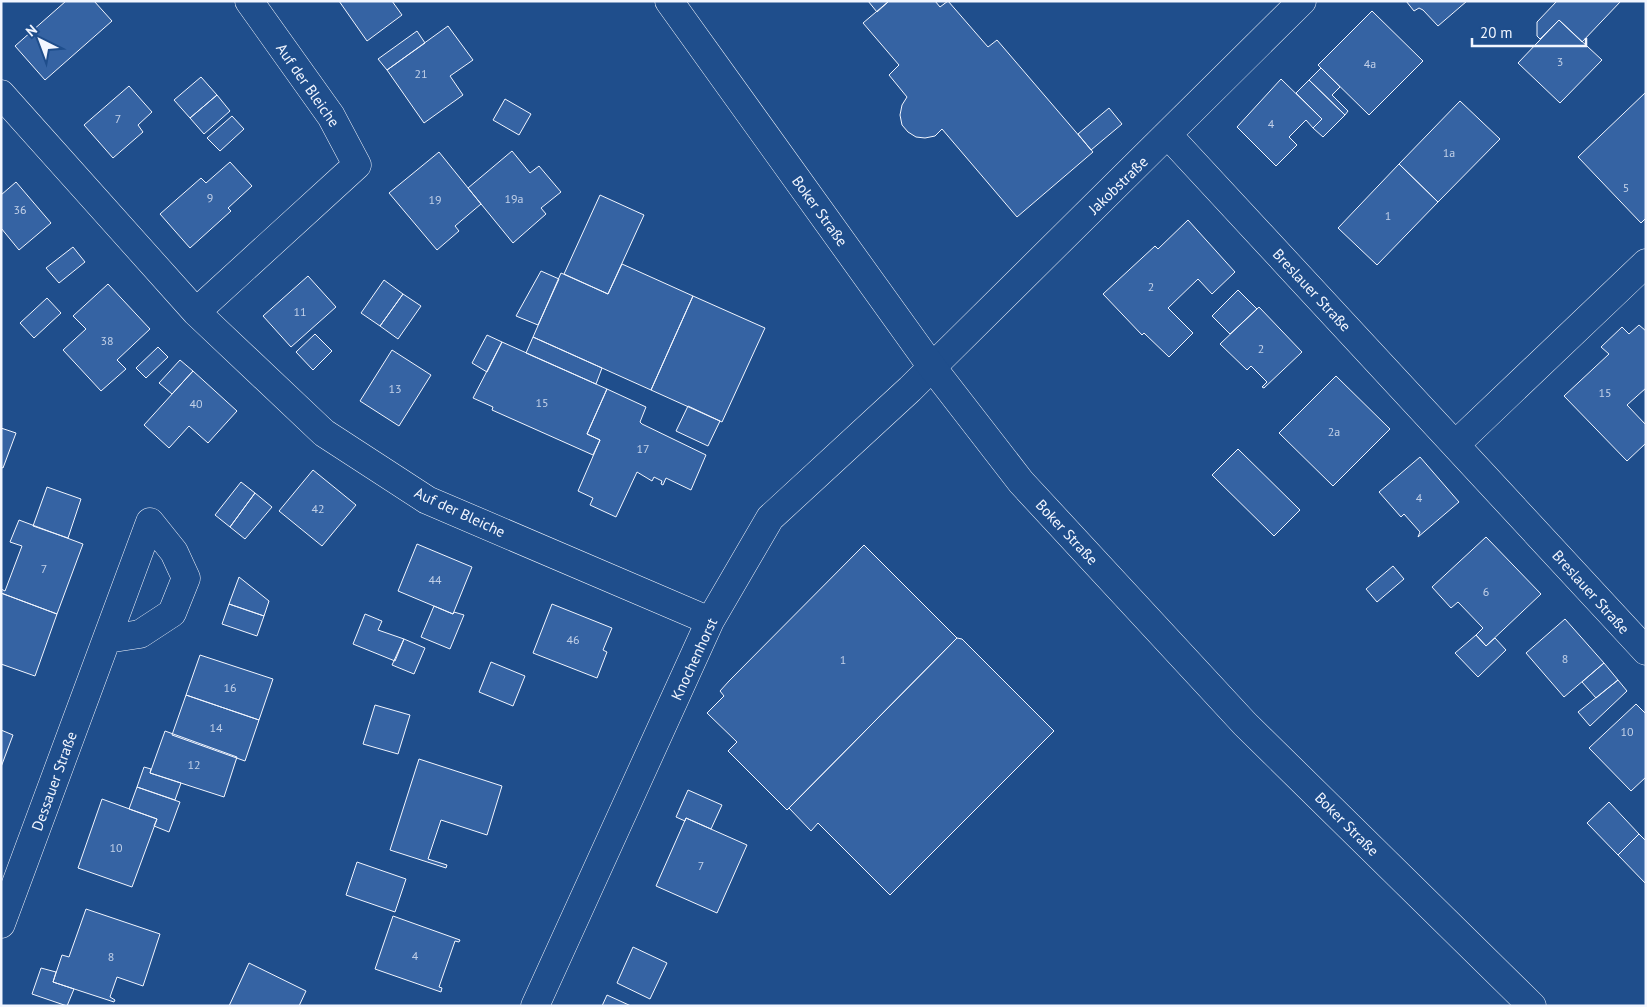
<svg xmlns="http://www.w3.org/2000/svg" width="1647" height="1007" font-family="'PT Sans',sans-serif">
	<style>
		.building { fill: #3563a3; stroke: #f2f6ff }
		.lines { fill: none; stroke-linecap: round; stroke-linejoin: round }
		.minor-casing { stroke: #f2f6ff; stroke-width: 29 }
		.major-casing { stroke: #f2f6ff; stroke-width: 29 }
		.minor { stroke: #1f4e8c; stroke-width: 28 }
		.major { stroke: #1f4e8c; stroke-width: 28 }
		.labels { text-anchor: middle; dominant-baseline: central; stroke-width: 4; stroke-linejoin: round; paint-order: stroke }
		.number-label { font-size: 12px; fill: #c3d1e8 }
		.street-label { font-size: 15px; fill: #f2f6ff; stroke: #1f4e8c }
	</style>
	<rect width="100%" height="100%" fill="#1f4e8c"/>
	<path class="building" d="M 66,1 L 94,1 L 112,21 L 45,80 L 15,46 Z
		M 339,1 L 392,1 L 402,15 L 367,41 Z
		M 868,1 L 889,1 L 877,12 Z
		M 889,1 L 935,1 L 940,7 L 948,1 L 988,47 L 997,40 L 1093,152 L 1017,217 L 942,129 L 935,136 L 925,138 L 916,137 L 908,132 L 902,125 L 900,115 L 902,105 L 907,97 L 889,75 L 899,65 L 863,23 Z
		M 1406,1 L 1467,1 L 1438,26 L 1423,10 L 1419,8 L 1414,11 Z
		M 1557,1 L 1621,1 L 1582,42 L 1559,20 L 1540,39 L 1537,36 L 1537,22 Z
		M 1372,11 L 1423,61 L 1369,115 L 1318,65 Z
		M 1559,20 L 1602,60 L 1560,103 L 1518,63 Z
		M 448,26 L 473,60 L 450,76 L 463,95 L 424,123 L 387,70 Z
		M 417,31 L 425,43 L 387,70 L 378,59 Z
		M 1321,68 L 1340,87 L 1332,95 L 1348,111 L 1345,115 L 1309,80 Z
		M 201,77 L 217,95 L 190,118 L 174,100 Z
		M 1281,79 L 1322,119 L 1313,128 L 1306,120 L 1289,137 L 1297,145 L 1276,166 L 1237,127 Z
		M 1309,80 L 1345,115 L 1323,137 L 1313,128 L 1322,119 L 1296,93 Z
		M 129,86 L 152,112 L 138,125 L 143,132 L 113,158 L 84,125 Z
		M 1646,92 L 1646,218 L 1641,223 L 1578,157 Z
		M 217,95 L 230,111 L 204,134 L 190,118 Z
		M 505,99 L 531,114 L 519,135 L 493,120 Z
		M 1460,101 L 1500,139 L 1438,202 L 1399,164 Z
		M 1109,108 L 1122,124 L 1091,150 L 1078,134 Z
		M 232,116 L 244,129 L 220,151 L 207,138 Z
		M 512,151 L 530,173 L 539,166 L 561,192 L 541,208 L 546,214 L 513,243 L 468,188 Z
		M 439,152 L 481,204 L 455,226 L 459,231 L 437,250 L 389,193 Z
		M 230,162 L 252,186 L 228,208 L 231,211 L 190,248 L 160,214 L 201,178 L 206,183 Z
		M 1399,164 L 1438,202 L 1377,265 L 1338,228 Z
		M 16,182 L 51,223 L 19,250 L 1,228 L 1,195 Z
		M 600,195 L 644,215 L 608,294 L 564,274 Z
		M 1188,220 L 1235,272 L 1212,294 L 1198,279 L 1168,308 L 1193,333 L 1169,357 L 1144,333 L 1142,335 L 1103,294 L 1155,246 L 1158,249 Z
		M 73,247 L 85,262 L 59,283 L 46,268 Z
		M 622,264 L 693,296 L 651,390 L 533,337 L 561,273 L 608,294 Z
		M 541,271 L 559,279 L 538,325 L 516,316 Z
		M 308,276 L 336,307 L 291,347 L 263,316 Z
		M 384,280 L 403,294 L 380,326 L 361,313 Z
		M 108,284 L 150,329 L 117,360 L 126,369 L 101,391 L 63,350 L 86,329 L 73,316 Z
		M 1238,290 L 1257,309 L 1230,334 L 1212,316 Z
		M 403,294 L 421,306 L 398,339 L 380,326 Z
		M 693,296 L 765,328 L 722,422 L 651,390 Z
		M 47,298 L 61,313 L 34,338 L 20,323 Z
		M 1259,307 L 1302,352 L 1264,388 L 1262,387 L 1267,382 L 1251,366 L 1247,370 L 1220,344 Z
		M 1639,325 L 1646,331 L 1646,388 L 1627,405 L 1646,425 L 1646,443 L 1627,461 L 1564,396 L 1609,354 L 1601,347 L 1622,327 L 1629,334 Z
		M 315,334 L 332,351 L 313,370 L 296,352 Z
		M 487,335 L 502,342 L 487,372 L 472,363 Z
		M 533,337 L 602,368 L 596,384 L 526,353 Z
		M 502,342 L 607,389 L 587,434 L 600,440 L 593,455 L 492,410 L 493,407 L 473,398 Z
		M 158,347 L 168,357 L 146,378 L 136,368 Z
		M 392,350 L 431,375 L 399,426 L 360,401 Z
		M 180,360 L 193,371 L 172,394 L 159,383 Z
		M 193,371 L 237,411 L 208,443 L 189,426 L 169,448 L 144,425 Z
		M 1336,376 L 1390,429 L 1333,486 L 1279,433 Z
		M 607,389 L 646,407 L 640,422 L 642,424 L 706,455 L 691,490 L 666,478 L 663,485 L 661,484 L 662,481 L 654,477 L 652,481 L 637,472 L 616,517 L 590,505 L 593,498 L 578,491 L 600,440 L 587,434 Z
		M 688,406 L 720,421 L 708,446 L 676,431 Z
		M 1,428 L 16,433 L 3,468 L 1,467 Z
		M 1238,449 L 1300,510 L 1274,536 L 1212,475 Z
		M 1420,457 L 1459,502 L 1418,537 L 1420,532 L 1404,514 L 1401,517 L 1379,492 Z
		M 313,470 L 356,505 L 322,546 L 279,511 Z
		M 241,482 L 255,493 L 230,527 L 215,515 Z
		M 47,487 L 81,499 L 68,538 L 33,526 Z
		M 255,493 L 272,507 L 245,539 L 230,527 Z
		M 19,520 L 83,544 L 57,614 L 1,593 L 1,589 L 5,591 L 22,546 L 10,542 Z
		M 1486,537 L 1541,594 L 1486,646 L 1476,635 L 1483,628 L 1458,602 L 1451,608 L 1432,587 Z
		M 417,544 L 472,567 L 453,614 L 398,591 Z
		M 864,545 L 957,638 L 787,810 L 728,751 L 737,742 L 707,713 L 724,696 L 720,691 L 729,681 Z
		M 1393,566 L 1404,579 L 1377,602 L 1366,589 Z
		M 239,577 L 269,601 L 264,616 L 229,604 Z
		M 1,593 L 57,614 L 35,676 L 1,664 Z
		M 229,604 L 264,616 L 257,636 L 222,624 Z
		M 552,604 L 612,628 L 603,650 L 607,652 L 597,678 L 533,653 Z
		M 434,606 L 453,614 L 454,612 L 464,615 L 450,649 L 421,637 Z
		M 365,614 L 382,621 L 378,630 L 404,639 L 395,661 L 353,644 Z
		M 1565,619 L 1604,663 L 1564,697 L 1526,653 Z
		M 1476,635 L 1486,646 L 1495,638 L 1506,650 L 1478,677 L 1455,653 Z
		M 957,638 L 962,639 L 1054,731 L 890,895 L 818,823 L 811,831 L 789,808 Z
		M 404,639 L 425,648 L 414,674 L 392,665 Z
		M 200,655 L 273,679 L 259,720 L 186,695 Z
		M 491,662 L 525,676 L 513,706 L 479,692 Z
		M 1604,663 L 1618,680 L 1596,698 L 1582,682 Z
		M 1618,680 L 1627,691 L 1590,726 L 1578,712 Z
		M 186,695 L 259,720 L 245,761 L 172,735 Z
		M 1636,704 L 1646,714 L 1646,777 L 1631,791 L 1589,748 Z
		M 375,705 L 410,715 L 398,754 L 363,744 Z
		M 1,730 L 13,735 L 1,767 Z
		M 165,731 L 237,757 L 224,797 L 150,773 Z
		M 419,759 L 502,786 L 487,835 L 441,820 L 428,859 L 447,865 L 446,868 L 390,850 Z
		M 144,767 L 151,769 L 150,773 L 181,783 L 175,800 L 137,787 Z
		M 137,787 L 180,802 L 169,832 L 154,826 L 157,819 L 129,809 Z
		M 688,790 L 722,805 L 711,829 L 686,818 L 685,821 L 676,817 Z
		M 102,799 L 157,819 L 132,887 L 78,868 Z
		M 1609,802 L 1639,834 L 1618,855 L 1587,823 Z
		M 686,818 L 747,845 L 717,913 L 656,886 Z
		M 1639,834 L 1646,841 L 1646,884 L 1618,855 Z
		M 357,862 L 406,879 L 395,912 L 346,895 Z
		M 86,909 L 160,934 L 143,986 L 117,977 L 110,997 L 115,1000 L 114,1002 L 53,982 L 62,955 L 69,957 Z
		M 393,916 L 460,940 L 459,942 L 455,941 L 439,987 L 442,988 L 441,992 L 375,969 Z
		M 633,947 L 667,963 L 650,999 L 617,983 Z
		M 249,963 L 306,991 L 299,1006 L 229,1006 Z
		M 41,968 L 56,972 L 53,982 L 74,989 L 67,1006 L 32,994 Z
		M 607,995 L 631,1006 L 602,1006 Z"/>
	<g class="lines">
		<defs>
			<path id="minor" d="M 1,94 L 196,312 L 324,433 L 427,500 L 710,621
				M 1168,135 L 1646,651
				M 196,312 L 357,165 L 331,116 L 249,1
				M 1456,444 L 1646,263
				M 1,924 L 150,522 L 174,552 L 186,578 L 172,613 L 140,634 L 107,639
				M 535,1006 L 710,621 L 770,518 L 910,389 L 1302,1"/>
			<path id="major" d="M 669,1 L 932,367 L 1021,482 L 1245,724 L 1532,1006"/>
		</defs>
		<use href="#minor" class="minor-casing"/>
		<use href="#major" class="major-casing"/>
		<use href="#minor" class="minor"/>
		<use href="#major" class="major"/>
	</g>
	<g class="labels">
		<g class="number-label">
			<text x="1560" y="61">3</text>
			<text x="1370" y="63">4a</text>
			<text x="421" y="73">21</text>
			<text x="118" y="118">7</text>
			<text x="1271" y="123">4</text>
			<text x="1449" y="152">1a</text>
			<text x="1626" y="187">5</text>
			<text x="210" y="197">9</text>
			<text x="514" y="198">19a</text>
			<text x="435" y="199">19</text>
			<text x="20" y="209">36</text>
			<text x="1388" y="215">1</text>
			<text x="1151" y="286">2</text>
			<text x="300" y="311">11</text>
			<text x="107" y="340">38</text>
			<text x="1261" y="348">2</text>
			<text x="395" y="388">13</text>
			<text x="1605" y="392">15</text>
			<text x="542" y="402">15</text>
			<text x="196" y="403">40</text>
			<text x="1334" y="431">2a</text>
			<text x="643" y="448">17</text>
			<text x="1419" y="497">4</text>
			<text x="318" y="508">42</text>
			<text x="44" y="568">7</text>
			<text x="435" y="579">44</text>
			<text x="1486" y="591">6</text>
			<text x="573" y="639">46</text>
			<text x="1565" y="658">8</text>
			<text x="843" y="659">1</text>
			<text x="230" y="687">16</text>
			<text x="216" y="727">14</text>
			<text x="1627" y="731">10</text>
			<text x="194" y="764">12</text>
			<text x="116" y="847">10</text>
			<text x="701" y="865">7</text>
			<text x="415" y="955">4</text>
			<text x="111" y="956">8</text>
		</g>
		<g class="street-label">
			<text transform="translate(308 85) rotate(55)">Auf der Bleiche</text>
			<text transform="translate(1118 185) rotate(-44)">Jakobstraße</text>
			<text transform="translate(820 211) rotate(54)">Boker Straße</text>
			<text transform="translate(1312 290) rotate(47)">Breslauer Straße</text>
			<text transform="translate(460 512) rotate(25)">Auf der Bleiche</text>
			<text transform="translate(1067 532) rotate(47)">Boker Straße</text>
			<text transform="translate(1591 592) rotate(48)">Breslauer Straße</text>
			<text transform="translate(694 659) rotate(-65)">Knochenhorst</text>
			<text transform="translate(54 781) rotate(-70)">Dessauer Straße</text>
			<text transform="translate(1347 824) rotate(45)">Boker Straße</text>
		</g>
	</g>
	<rect width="1647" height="1007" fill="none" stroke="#f2f6ff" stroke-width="5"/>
	<g transform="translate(40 40) rotate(318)" stroke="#1f4e8c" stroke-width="4" paint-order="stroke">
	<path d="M0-4L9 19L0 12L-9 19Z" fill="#f2f6ff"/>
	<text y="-8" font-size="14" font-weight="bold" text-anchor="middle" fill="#f2f6ff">N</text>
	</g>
	<path d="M1472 38v8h114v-8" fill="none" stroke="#f2f6ff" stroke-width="2.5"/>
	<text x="1480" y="38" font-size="15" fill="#f2f6ff" stroke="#1f4e8c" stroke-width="4" paint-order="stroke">20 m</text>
</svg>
